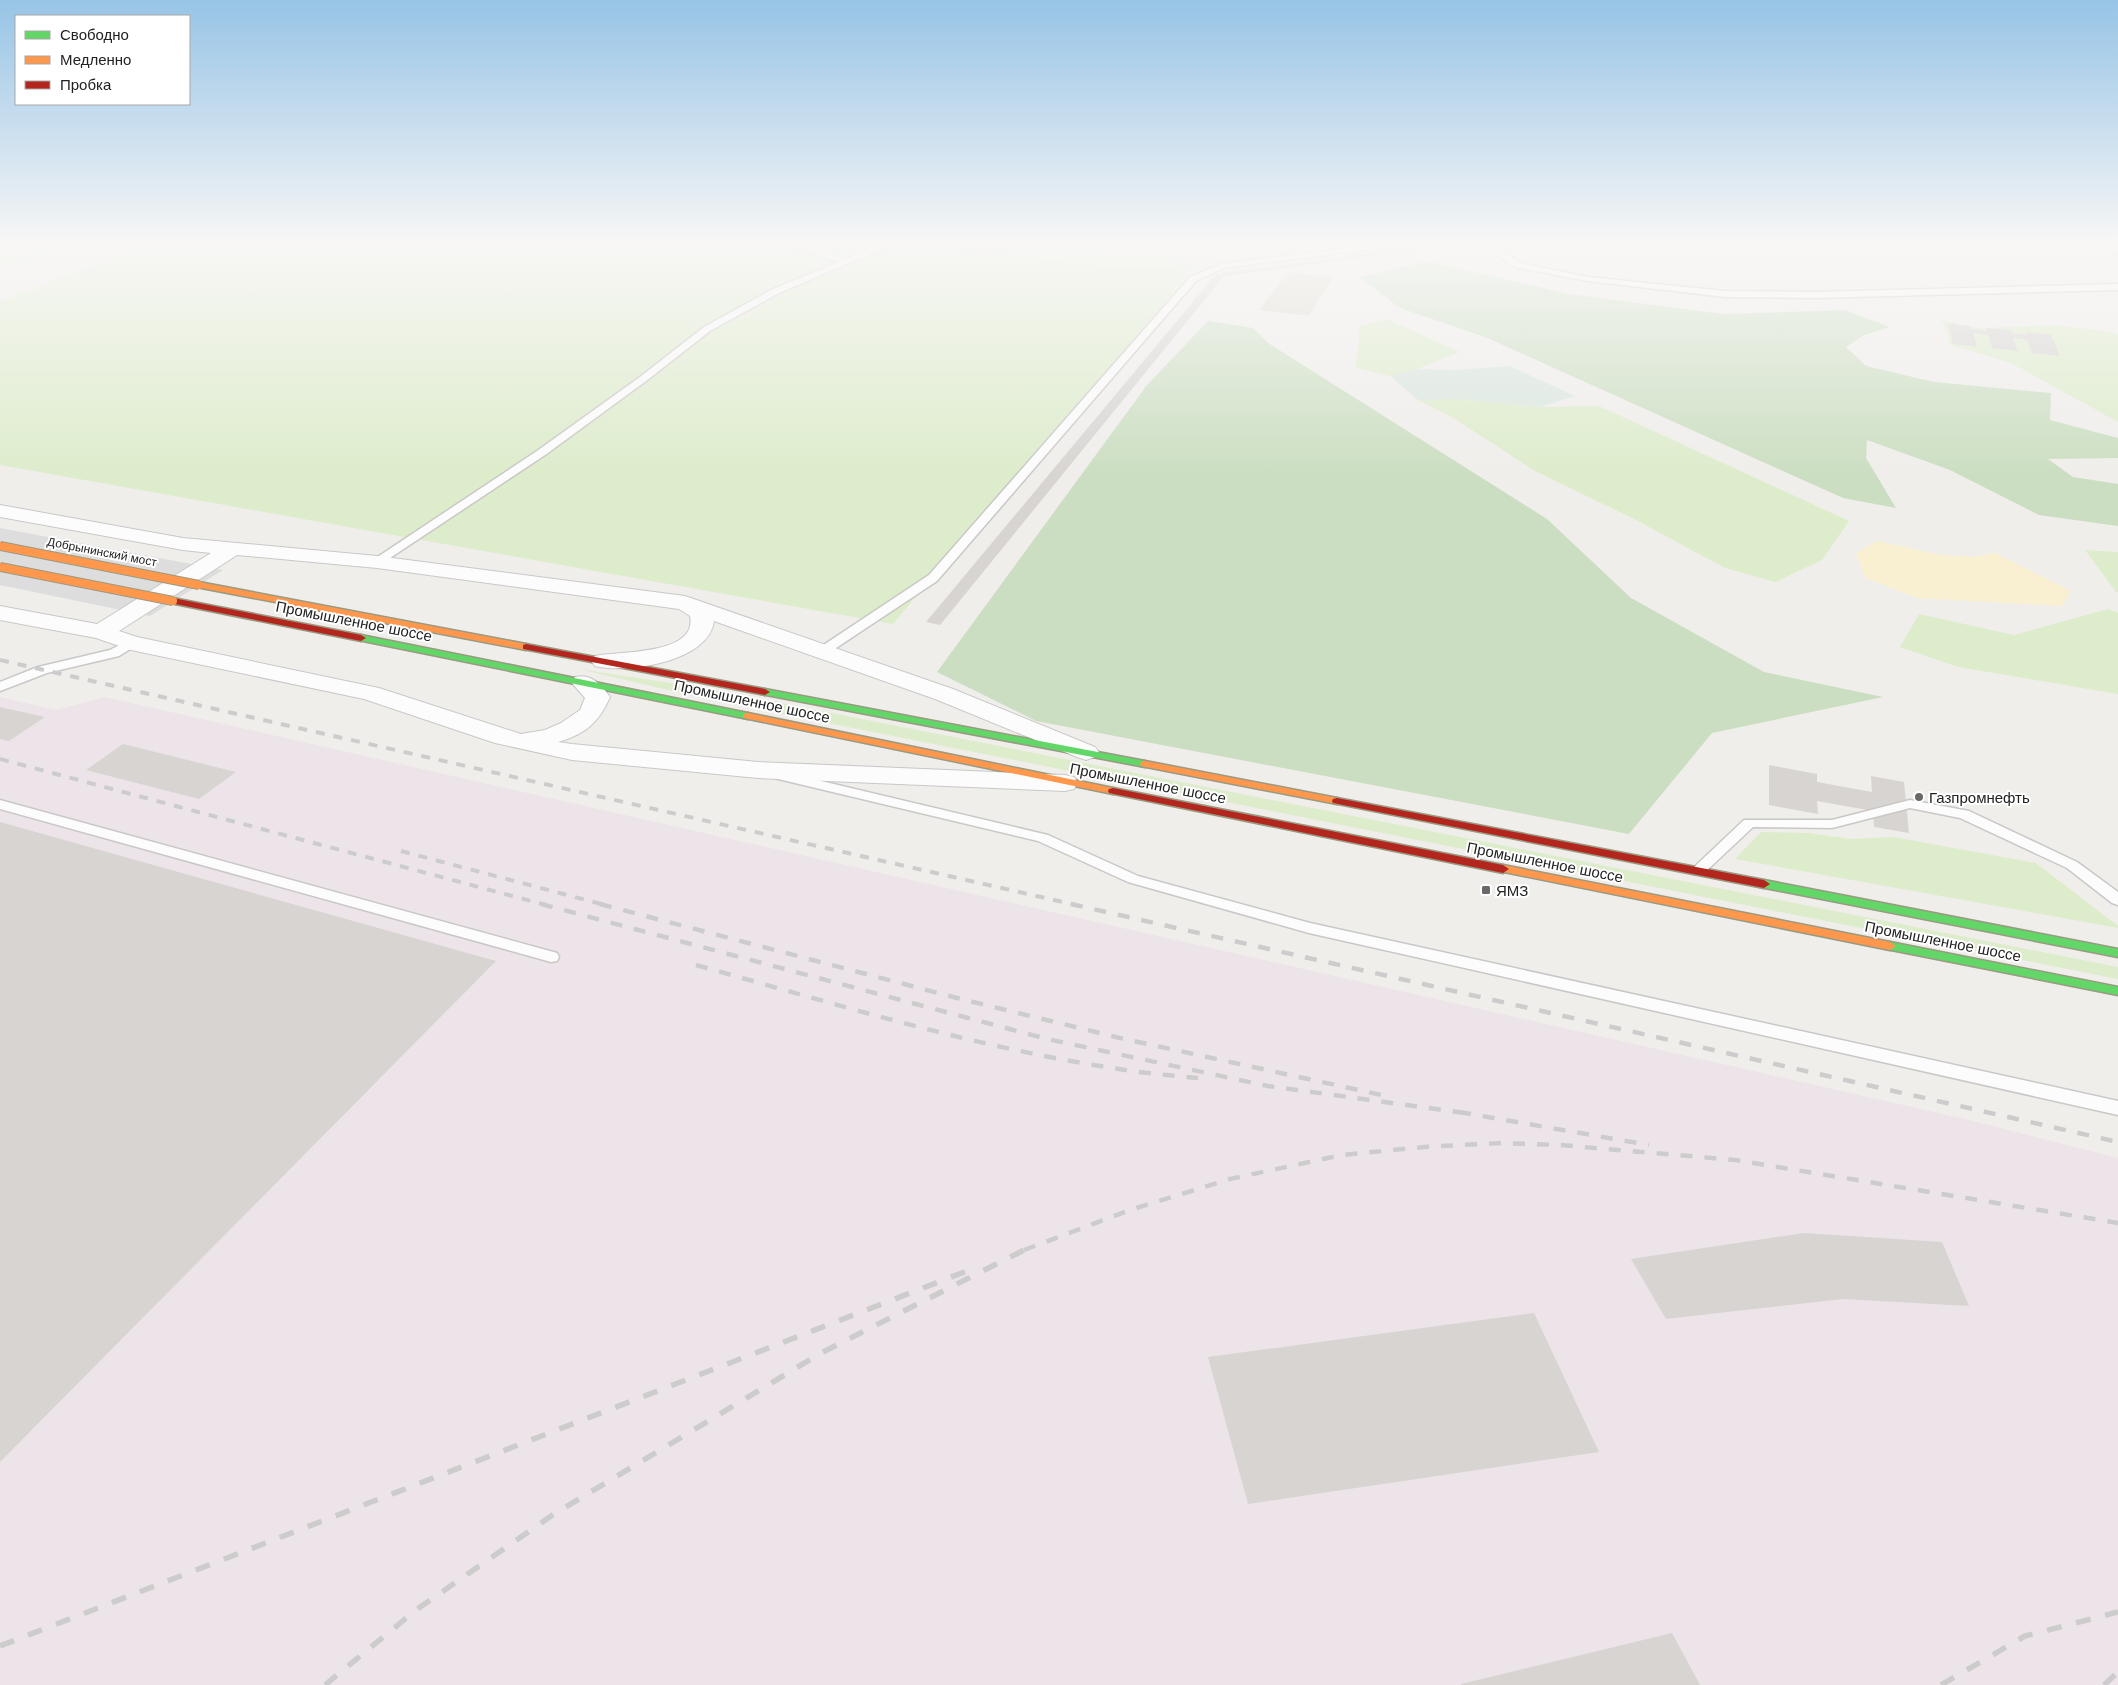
<svg xmlns="http://www.w3.org/2000/svg" width="2118" height="1685" font-family="Helvetica,sans-serif">
	<style>
		.industrial { fill: #ede4e9 }
		.construction { fill: #d9d9cd }
		.grass { fill: #ddeccb }
		.forest { fill: #cbdec1 }
		.wetland { fill: #d9e6de }
		.sand { fill: #f8f0d0 }
		.pier { fill: #dedddd }
		.building { fill: #d7d4d2 }
		.lines { fill: none; stroke-linecap: round; stroke-linejoin: round }
		.lane-casing { stroke: #c9c8c7; stroke-width: 3 }
		.street-casing { stroke: #c9c8c7; stroke-width: 2 }
		.fast-casing { stroke: #999a82; stroke-width: 3 }
		.slow-casing { stroke: #999a82; stroke-width: 3 }
		.jam-casing { stroke: #999a82; stroke-width: 3 }
		.path { stroke: #dccecd; stroke-width: 2; stroke-dasharray: 1 1; stroke-linecap: butt }
		.lane { fill: #fdfcfc; fill-rule: evenodd }
		.street { fill: #fdfcfc; fill-rule: evenodd }
		.fast { fill: #63d668; fill-rule: evenodd }
		.slow { fill: #ff974d; fill-rule: evenodd }
		.jam { fill: #b3261e; fill-rule: evenodd }
		.rail-far3 { stroke: #ccc; stroke-width: 2.5; stroke-dasharray: 5.5 5.5; stroke-linecap: butt }
		.rail-far2 { stroke: #ccc; stroke-width: 4; stroke-dasharray: 9 9; stroke-linecap: butt }
		.rail-far1 { stroke: #ccc; stroke-width: 4.5; stroke-dasharray: 12 12; stroke-linecap: butt }
		.rail { stroke: #ccc; stroke-width: 5.5; stroke-dasharray: 15 15; stroke-linecap: butt }
		.slow-bridge-casing { stroke: #999a82; stroke-width: 10; stroke-linecap: butt }
		.slow-bridge { stroke: #ff974d; stroke-width: 8 }
		.poi-dot { fill: #6a6968; stroke: #fff; stroke-width: 2 }
		.labels { text-anchor: middle; dominant-baseline: central; stroke-width: 4; stroke-linejoin: round; paint-order: stroke }
		.far-street-label { font-size: 12px; fill: #222; stroke: #fff }
		.street-label { font-size: 15px; fill: #222; stroke: #fff }
		.poi-label { font-size: 15px; fill: #222; stroke: #fff; text-anchor: start }
	</style>
	<rect width="100%" height="100%" fill="#f0eeeb"/>
	<path class="industrial" d="M 0,697 L 56,710 L 105,697 L 1965,1119 L 2118,1158 L 2118,1685 L 0,1685 Z"/>
	<path class="construction" d="M 1288,272 L 1334,277 L 1308,316 L 1259,310 Z"/>
	<path class="grass" d="M 56,241 L 82,241 L 0,267 L 0,259 Z
		M 156,241 L 1009,241 L 1199,262 L 893,624 L 0,465 L 0,301 Z
		M 1387,319 L 1460,352 L 1417,369 L 1390,376 L 1356,368 L 1360,326 Z
		M 1941,320 L 1978,328 L 2056,325 L 2111,332 L 2118,335 L 2118,422 L 2011,363 L 1950,345 L 1947,331 Z
		M 1457,399 L 1540,407 L 1599,406 L 1849,521 L 1822,560 L 1775,582 L 1725,568 L 1634,519 L 1535,471 L 1455,419 L 1418,400 Z
		M 2085,550 L 2118,552 L 2118,592 L 2116,592 Z
		M 2108,609 L 2118,613 L 2118,694 L 1958,667 L 1900,647 L 1919,614 L 2014,635 Z
		M 579,669 L 710,689 L 2118,967 L 2118,979 L 702,698 Z
		M 1761,832 L 1808,833 L 1851,839 L 1894,837 L 2036,863 L 2118,926 L 2118,928 L 1735,859 Z"/>
	<path class="forest" d="M 1427,261 L 1569,294 L 1723,314 L 1845,310 L 1890,327 L 1864,335 L 1846,347 L 1866,366 L 1934,382 L 2051,393 L 2050,420 L 2118,438 L 2118,458 L 2048,459 L 2073,477 L 2118,484 L 2118,526 L 2039,515 L 1950,470 L 1867,440 L 1866,458 L 1896,508 L 1843,498 L 1485,337 L 1400,308 L 1359,277 Z
		M 1208,321 L 1253,328 L 1268,343 L 1547,519 L 1631,598 L 1764,672 L 1883,697 L 1712,733 L 1629,834 L 1036,721 L 937,672 L 1147,385 Z"/>
	<path class="wetland" d="M 1510,366 L 1575,396 L 1540,407 L 1457,399 L 1418,400 L 1390,376 L 1417,369 L 1454,370 Z"/>
	<path class="sand" d="M 1877,541 L 1941,555 L 1974,557 L 1995,553 L 2071,591 L 2062,606 L 1917,598 L 1865,578 L 1856,553 Z"/>
	<path class="pier" d="M 0,528 L 223,570 L 150,616 L 0,585 Z"/>
	<path class="building" d="M 1463,241 L 1481,242 L 1224,276 L 940,625 L 926,622 L 1216,274 Z
		M 1948,324 L 1970,326 L 1971,329 L 1987,331 L 1986,328 L 2011,330 L 2012,333 L 2026,335 L 2025,332 L 2051,335 L 2060,356 L 2032,353 L 2027,340 L 2013,338 L 2018,351 L 1992,348 L 1988,335 L 1973,333 L 1977,347 L 1953,344 Z
		M 0,707 L 45,717 L 9,741 L 0,739 Z
		M 123,744 L 236,772 L 199,799 L 86,770 Z
		M 1769,765 L 1817,774 L 1817,782 L 1872,792 L 1871,776 L 1904,782 L 1909,833 L 1874,827 L 1873,811 L 1817,801 L 1818,814 L 1769,805 Z
		M 0,822 L 496,961 L 0,1462 Z
		M 1804,1233 L 1942,1242 L 1969,1306 L 1843,1299 L 1666,1319 L 1631,1259 Z
		M 1534,1313 L 1599,1452 L 1248,1504 L 1208,1357 Z
		M 1672,1633 L 1700,1685 L 1461,1685 L 1461,1684 Z"/>
	<g class="lines">
		<defs>
			<path id="lane" d="M 775,241 L 787,241 L 846,259 L 890,241 L 901,241 L 779,293 L 710,331 L 646,381 L 545,455 L 381,564 L 373,564 L 371,562 L 373,560 L 537,451 L 640,377 L 704,327 L 773,289 L 839,262 Z
				M 1401,241 L 1423,241 L 1419,243 L 1224,268 L 1196,281 L 937,581 L 827,654 L 819,654 L 817,651 L 819,648 L 929,575 L 1190,277 L 1222,264 Z
				M 1442,241 L 1486,242 L 1521,263 L 1588,277 L 1725,291 L 1815,292 L 2118,284 L 2118,290 L 1815,298 L 1725,297 L 1588,281 L 1515,267 L 1484,246 L 1446,243 Z
				M 2084,241 L 2095,241 L 2118,249 L 2118,254 Z
				M 131,639 L 137,643 L 135,646 L 119,656 L 47,673 L 0,691 L 0,682 L 38,667 L 110,650 Z
				M 779,771 L 1048,835 L 1138,876 L 1310,923 L 2118,1101 L 2118,1115 L 1309,933 L 1128,882 L 1038,841 L 774,778 L 772,775 L 774,772 Z
				M 0,800 L 557,953 L 559,957 L 557,961 L 551,962 L 0,809 Z
				M 1910,800 L 1969,811 L 2077,862 L 2118,892 L 2118,905 L 2112,903 L 2067,868 L 1960,818 L 1910,808 L 1832,828 L 1753,827 L 1703,874 L 1693,874 L 1690,871 L 1744,820 L 1832,820 Z"/>
			<path id="street" d="M 0,505 L 183,538 L 377,556 L 685,596 L 953,689 L 1095,747 L 1099,752 L 1095,757 L 1086,760 L 1077,757 L 935,699 L 714,621 C 709,662 627,674 595,666 L 591,661 L 595,656 C 616,651 698,656 690,616 L 679,609 L 377,568 L 237,555 L 119,631 L 137,637 L 379,688 L 521,734 L 545,730 L 561,723 L 580,710 L 585,698 L 571,682 L 575,677 C 591,673 601,684 610,697 C 599,722 586,734 558,742 L 572,744 L 758,762 L 1065,775 L 1074,777 L 1078,783 L 1074,789 L 1065,791 L 758,778 L 572,760 L 495,743 L 364,699 L 131,650 L 96,638 L 0,620 L 0,606 L 97,624 L 211,553 L 183,550 L 0,517 Z"/>
			<path id="fast" d="M 361,635 L 748,713 L 753,716 L 748,719 L 358,640 L 356,638 Z
				M 765,689 L 1145,761 L 1150,764 L 1145,767 L 761,694 L 760,692 Z
				M 1764,880 L 2118,949 L 2118,957 L 1760,887 L 1758,884 Z
				M 1890,942 L 2118,987 L 2118,995 L 1886,949 L 1884,946 Z"/>
			<path id="slow" d="M 199,582 L 526,644 L 531,647 L 526,650 L 196,587 L 196,583 Z
				M 748,713 L 1113,788 L 1118,791 L 1113,794 L 744,718 L 743,716 L 744,714 Z
				M 1145,761 L 1337,798 L 1342,801 L 1337,804 L 1141,766 L 1140,764 L 1141,762 Z
				M 1503,865 L 1890,942 L 1896,946 L 1890,950 L 1499,871 L 1497,869 Z"/>
			<path id="jam" d="M 173,598 L 361,635 L 366,638 L 361,641 L 170,603 L 168,601 Z
				M 526,644 L 765,689 L 770,692 L 765,695 L 523,649 L 523,645 Z
				M 1113,788 L 1503,865 L 1509,869 L 1503,873 L 1109,793 L 1108,791 L 1109,789 Z
				M 1337,798 L 1764,880 L 1770,884 L 1764,888 L 1333,803 L 1332,801 L 1333,799 Z"/>
		</defs>
		<use href="#lane" class="lane-casing"/>
		<use href="#street" class="street-casing"/>
		<use href="#fast" class="fast-casing"/>
		<use href="#slow" class="slow-casing"/>
		<use href="#jam" class="jam-casing"/>
		<path class="path" d="M 915,243 L 926,243 L 1005,257 L 1119,271 L 1176,270"/>
		<use href="#lane" class="lane"/>
		<use href="#street" class="street"/>
		<use href="#fast" class="fast"/>
		<use href="#slow" class="slow"/>
		<use href="#jam" class="jam"/>
		<path class="rail-far3" d="M 0,242 L 3,241"/>
		<path class="rail-far2" d="M 0,660 L 1076,905
			M 0,759 L 546,905
			M 401,851 L 605,905"/>
		<path class="rail-far1" d="M 541,904 L 1047,1039 L 1268,1086 L 1465,1113
			M 600,904 L 957,998 L 1120,1038 L 1386,1096
			M 1071,904 L 2118,1142
			M 696,965 C 829,1002 963,1044 1100,1066 C 1133,1072 1165,1075 1198,1078
			M 1459,1112 L 1649,1145
			M 1024,1250 L 1130,1210 L 1230,1179 L 1342,1155 L 1424,1147 L 1501,1143 L 1560,1145 L 1735,1160 L 2118,1223"/>
		<path class="rail" d="M 0,1646 L 972,1269
			M 325,1685 L 416,1610 L 554,1514 L 821,1353 L 1026,1249
			M 1941,1685 L 2025,1636 L 2118,1612
			M 2104,1685 L 2118,1672"/>
		<defs>
			<path id="slow-bridge" d="M 0,546 L 199,585
				M 0,567 L 173,601"/>
		</defs>
		<use href="#slow-bridge" class="slow-bridge-casing"/>
		<use href="#slow-bridge" class="slow-bridge"/>
	</g>
	<linearGradient id="sky" x2="0" y2="1"><stop stop-color="#97c4e6"/><stop offset="0.51" stop-color="#f8f7f6"/><stop offset="1" stop-color="#f8f7f6" stop-opacity="0"/></linearGradient>
	<rect width="2118" height="477" fill="url(#sky)"/>
	<g class="poi-dot">
		<circle cx="1919" cy="797" r="5"/>
		<rect x="1481" y="885" width="10" height="10" rx="2.5"/>
	</g>
	<g class="labels">
		<g class="far-street-label">
			<text transform="translate(102 552) rotate(11)">Добрынинский мост</text>
		</g>
		<g class="street-label">
			<text transform="translate(354 621) rotate(11)">Промышленное шоссе</text>
			<text transform="translate(752 701) rotate(12)">Промышленное шоссе</text>
			<text transform="translate(1148 783) rotate(11)">Промышленное шоссе</text>
			<text transform="translate(1545 862) rotate(11)">Промышленное шоссе</text>
			<text transform="translate(1943 941) rotate(11)">Промышленное шоссе</text>
		</g>
		<g class="poi-label">
			<text x="1929" y="797">Газпромнефть</text>
			<text x="1496" y="890">ЯМЗ</text>
		</g>
	</g>
	<rect x="15" y="15" width="175" height="90" fill="#ffffff" stroke="#a7a7a7"/>
	<rect x="25" y="31" width="25" height="8" fill="#63d668" stroke="#a7a7a7"/>
	<text x="60" y="40" font-size="15" fill="#222222">Свободно</text>
	<rect x="25" y="56" width="25" height="8" fill="#ff974d" stroke="#a7a7a7"/>
	<text x="60" y="65" font-size="15" fill="#222222">Медленно</text>
	<rect x="25" y="81" width="25" height="8" fill="#b3261e" stroke="#a7a7a7"/>
	<text x="60" y="90" font-size="15" fill="#222222">Пробка</text>
</svg>
